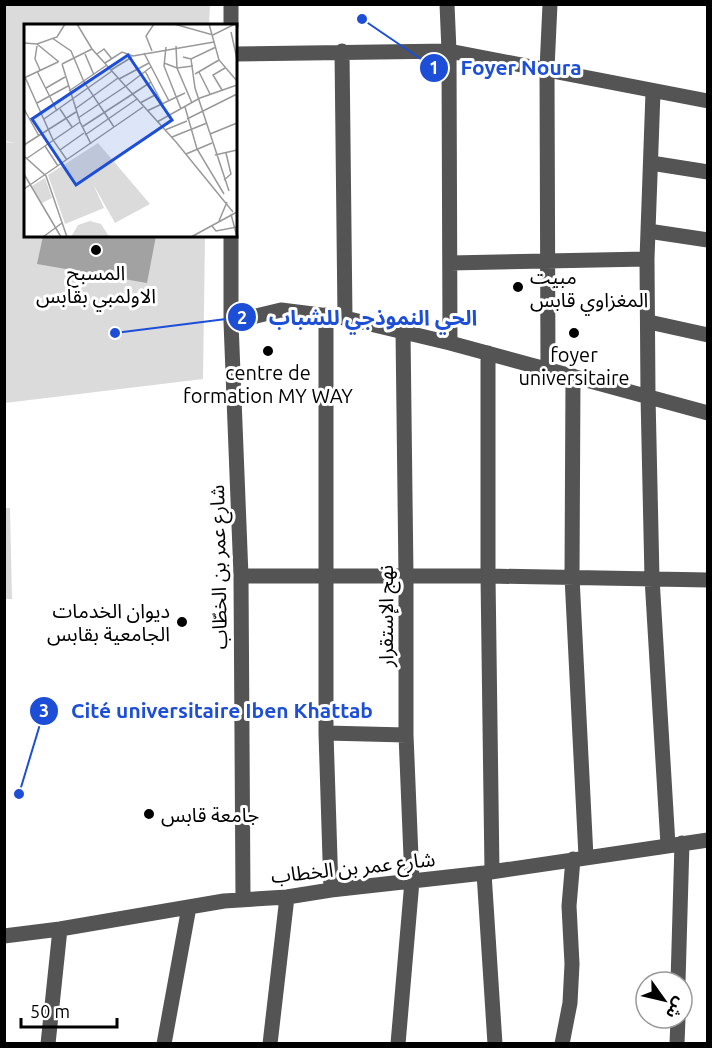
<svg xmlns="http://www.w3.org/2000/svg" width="712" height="1048" font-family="Ubuntu,'Noto Sans Arabic',sans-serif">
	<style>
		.green { fill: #dbdbdb }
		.water { fill: #a2a2a2 }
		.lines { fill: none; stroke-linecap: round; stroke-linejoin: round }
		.minor { stroke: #545454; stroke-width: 15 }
		.poi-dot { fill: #000; stroke: #fff; stroke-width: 2 }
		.labels { text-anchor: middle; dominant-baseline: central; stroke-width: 6; stroke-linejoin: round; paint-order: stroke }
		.poi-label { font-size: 20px; fill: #000; stroke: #fff }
		.street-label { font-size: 20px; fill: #000; stroke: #fff }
		.inset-road { fill: none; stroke: #999; stroke-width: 1.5 }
		.view { fill: #1d4ed8; fill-opacity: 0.15; stroke: #1d4ed8; stroke-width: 3 }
		.inset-edge { fill: none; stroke: #000; stroke-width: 3 }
		.leader { fill: none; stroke: #1d4ed8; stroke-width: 2 }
		.callout-dot { fill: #1d4ed8; stroke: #fff; stroke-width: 2 }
		.mark-label { font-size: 18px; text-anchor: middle; font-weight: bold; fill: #fff }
		.callout-label { font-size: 21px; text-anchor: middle; font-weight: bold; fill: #1d4ed8; stroke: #fff; stroke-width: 6; stroke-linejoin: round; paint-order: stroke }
	</style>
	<rect width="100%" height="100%" fill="#fff"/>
	<path class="green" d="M 4,5 L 210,5 L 209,25 L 26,26 L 26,236 L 205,236 L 203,379 L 5,403 L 5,142 L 16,143 L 5,141 Z
		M 5,508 L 10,508 L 12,599 L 5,599 Z"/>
	<path class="water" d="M 43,236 L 156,236 L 147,283 L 37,264 Z"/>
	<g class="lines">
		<path class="minor" d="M 447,4 L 449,51 L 450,343
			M 231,26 L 231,4
			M 342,51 L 345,318
			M 236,54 L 449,51 L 708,101
			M 653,92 L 647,259 L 648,396 L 652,578 L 668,845
			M 651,163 L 708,172
			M 648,231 L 708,240
			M 231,236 L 231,322 L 241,576 L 243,899
			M 450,263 L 647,259
			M 326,315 L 326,733 L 331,890
			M 231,322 L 281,310 L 345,318 L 450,343 L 708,413
			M 649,322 L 708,335
			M 488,353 L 488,576 L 492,872
			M 548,369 L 547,69 L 550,4
			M 573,376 L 572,577 L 586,857
			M 241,576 L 488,576 L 708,580
			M 326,733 L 406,735
			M 484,873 L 495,1044
			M 4,936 L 60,929 L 224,901 L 287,897 L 331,890 L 484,873 L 708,840
			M 678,982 L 682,843
			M 48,1044 L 60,929
			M 164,1044 L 189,907
			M 270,1044 L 287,897
			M 398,1044 L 412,881 L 406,735 L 406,577 L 403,331
			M 562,1044 L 570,1003 L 572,964 L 569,906 L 573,859
			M 677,1044 L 678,1018"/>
	</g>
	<g class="poi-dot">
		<circle cx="96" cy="250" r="6"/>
		<circle cx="518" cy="287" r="6"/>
		<circle cx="574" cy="333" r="6"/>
		<circle cx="268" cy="351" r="6"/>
		<circle cx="182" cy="622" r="6"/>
		<circle cx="149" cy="814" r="6"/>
	</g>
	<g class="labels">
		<g class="poi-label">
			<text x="96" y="272">المسبح<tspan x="96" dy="23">الاولمبي بقابس</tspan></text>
			<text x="530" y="276" text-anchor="start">مبيت<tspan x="530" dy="23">المغزاوي قابس</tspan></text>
			<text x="574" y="354">foyer<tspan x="574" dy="23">universitaire</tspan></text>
			<text x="268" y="372">centre de<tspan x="268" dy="23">formation MY WAY</tspan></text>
			<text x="170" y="610" text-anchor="end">ديوان الخدمات<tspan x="170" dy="23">الجامعية بقابس</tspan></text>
			<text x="161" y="814" text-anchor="start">جامعة قابس</text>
		</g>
		<g class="street-label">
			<text transform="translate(218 567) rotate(-91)">شارع عمر بن الخطّاب</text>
			<text transform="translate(385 616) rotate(-90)">نهج الإستقرار</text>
			<text transform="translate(353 867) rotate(-6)">شارع عمر بن الخطاب</text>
		</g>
	</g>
	<g transform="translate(24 24)">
		<rect width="213" height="213" fill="#fff"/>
		<path d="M 74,119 L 126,180 L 91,199 L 69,160 L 80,184 L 41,200 L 24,151 ZM 21,154 L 28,174 L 18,179 L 8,162 ZM 66,197 L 77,200 L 84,211 L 91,213 L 47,213 L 54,201 Z" fill="#dbdbdb"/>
		<path class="inset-road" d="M 53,0 L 68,25 L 152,118 L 209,188M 150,0 L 189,11 L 209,1M 185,0 L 195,36 L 213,57M 207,8 L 213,35M 28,14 L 47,27 L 60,58 L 90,103M 0,19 L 13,20 L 33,13 L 41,0M 13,20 L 35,38M 13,22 L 11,35 L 16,46M 152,22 L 153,44 L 168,79M 142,23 L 140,42 L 157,85M 128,27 L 122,12 L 130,0M 120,29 L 145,77M 61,30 L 70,51M 73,30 L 80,25 L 88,35M 159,33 L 167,35 L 192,23M 167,35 L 171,64 L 205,167M 81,39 L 98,28 L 109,32 L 190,18M 140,39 L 153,44 L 169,42M 38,40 L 56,98 L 67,120M 38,40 L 68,25M 87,46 L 108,33M 13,47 L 33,87M 121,47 L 139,81M 175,48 L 186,70M 171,50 L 195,36M 1,53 L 29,116 L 43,136M 0,54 L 34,38M 95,55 L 125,39M 102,62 L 127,43M 22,64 L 41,53M 198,66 L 189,51 L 201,44M 45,67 L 83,41M 13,79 L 44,62M 116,79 L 133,70M 161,83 L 173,125 L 200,170M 0,85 L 15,112M 36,85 L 48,103M 51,85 L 94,54M 123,87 L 161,69M 54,94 L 102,62M 20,95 L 88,47M 163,95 L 213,70M 133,98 L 176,74 L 213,61M 58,103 L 127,58M 141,106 L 163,97M 186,110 L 213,99M 61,111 L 113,75M 148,113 L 183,99M 0,121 L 52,88M 21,122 L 34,142M 36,126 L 60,109M 162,130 L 188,119M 191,131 L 213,126M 0,132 L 22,152 L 43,213M 2,135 L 56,98M 0,150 L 37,213M 200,156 L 207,150 L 202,129M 0,165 L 119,83M 207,190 L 213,213M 195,197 L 203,178M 188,202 L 192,207 L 213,203M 19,213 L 38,199M 167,213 L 213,188"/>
		<path class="view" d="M 104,31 L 148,96 L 52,161 L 8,95 Z"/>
		<rect width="213" height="213" class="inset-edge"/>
	</g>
	<path class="leader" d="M362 19L434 68M115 333L242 317M19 794L44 711"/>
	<g class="callout-dot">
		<circle cx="362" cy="19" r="6"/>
		<circle cx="115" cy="333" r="6"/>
		<circle cx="19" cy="794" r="6"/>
		<circle cx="434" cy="68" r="15"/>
		<circle cx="242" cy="317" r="15"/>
		<circle cx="44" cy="711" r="15"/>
	</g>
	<g class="mark-label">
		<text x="434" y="74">1</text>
		<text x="242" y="324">2</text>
		<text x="44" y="717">3</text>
	</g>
	<g class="callout-label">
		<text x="521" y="75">Foyer Noura</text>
		<text x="373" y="325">الحي النموذجي للشباب</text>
		<text x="222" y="718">Cité universitaire Iben Khattab</text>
	</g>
	<rect width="712" height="1048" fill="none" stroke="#000000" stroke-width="12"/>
	<g transform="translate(664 1000) rotate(124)"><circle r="28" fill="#ffffff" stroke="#999999" stroke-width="1.5"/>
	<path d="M0-4.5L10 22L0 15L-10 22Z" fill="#000000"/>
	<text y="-9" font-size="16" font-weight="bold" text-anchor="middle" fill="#000000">ش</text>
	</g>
	<path d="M21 1018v9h96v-9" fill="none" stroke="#000000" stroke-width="3"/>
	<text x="30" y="1018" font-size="18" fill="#000000" stroke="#ffffff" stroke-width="4.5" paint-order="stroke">50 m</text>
</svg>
